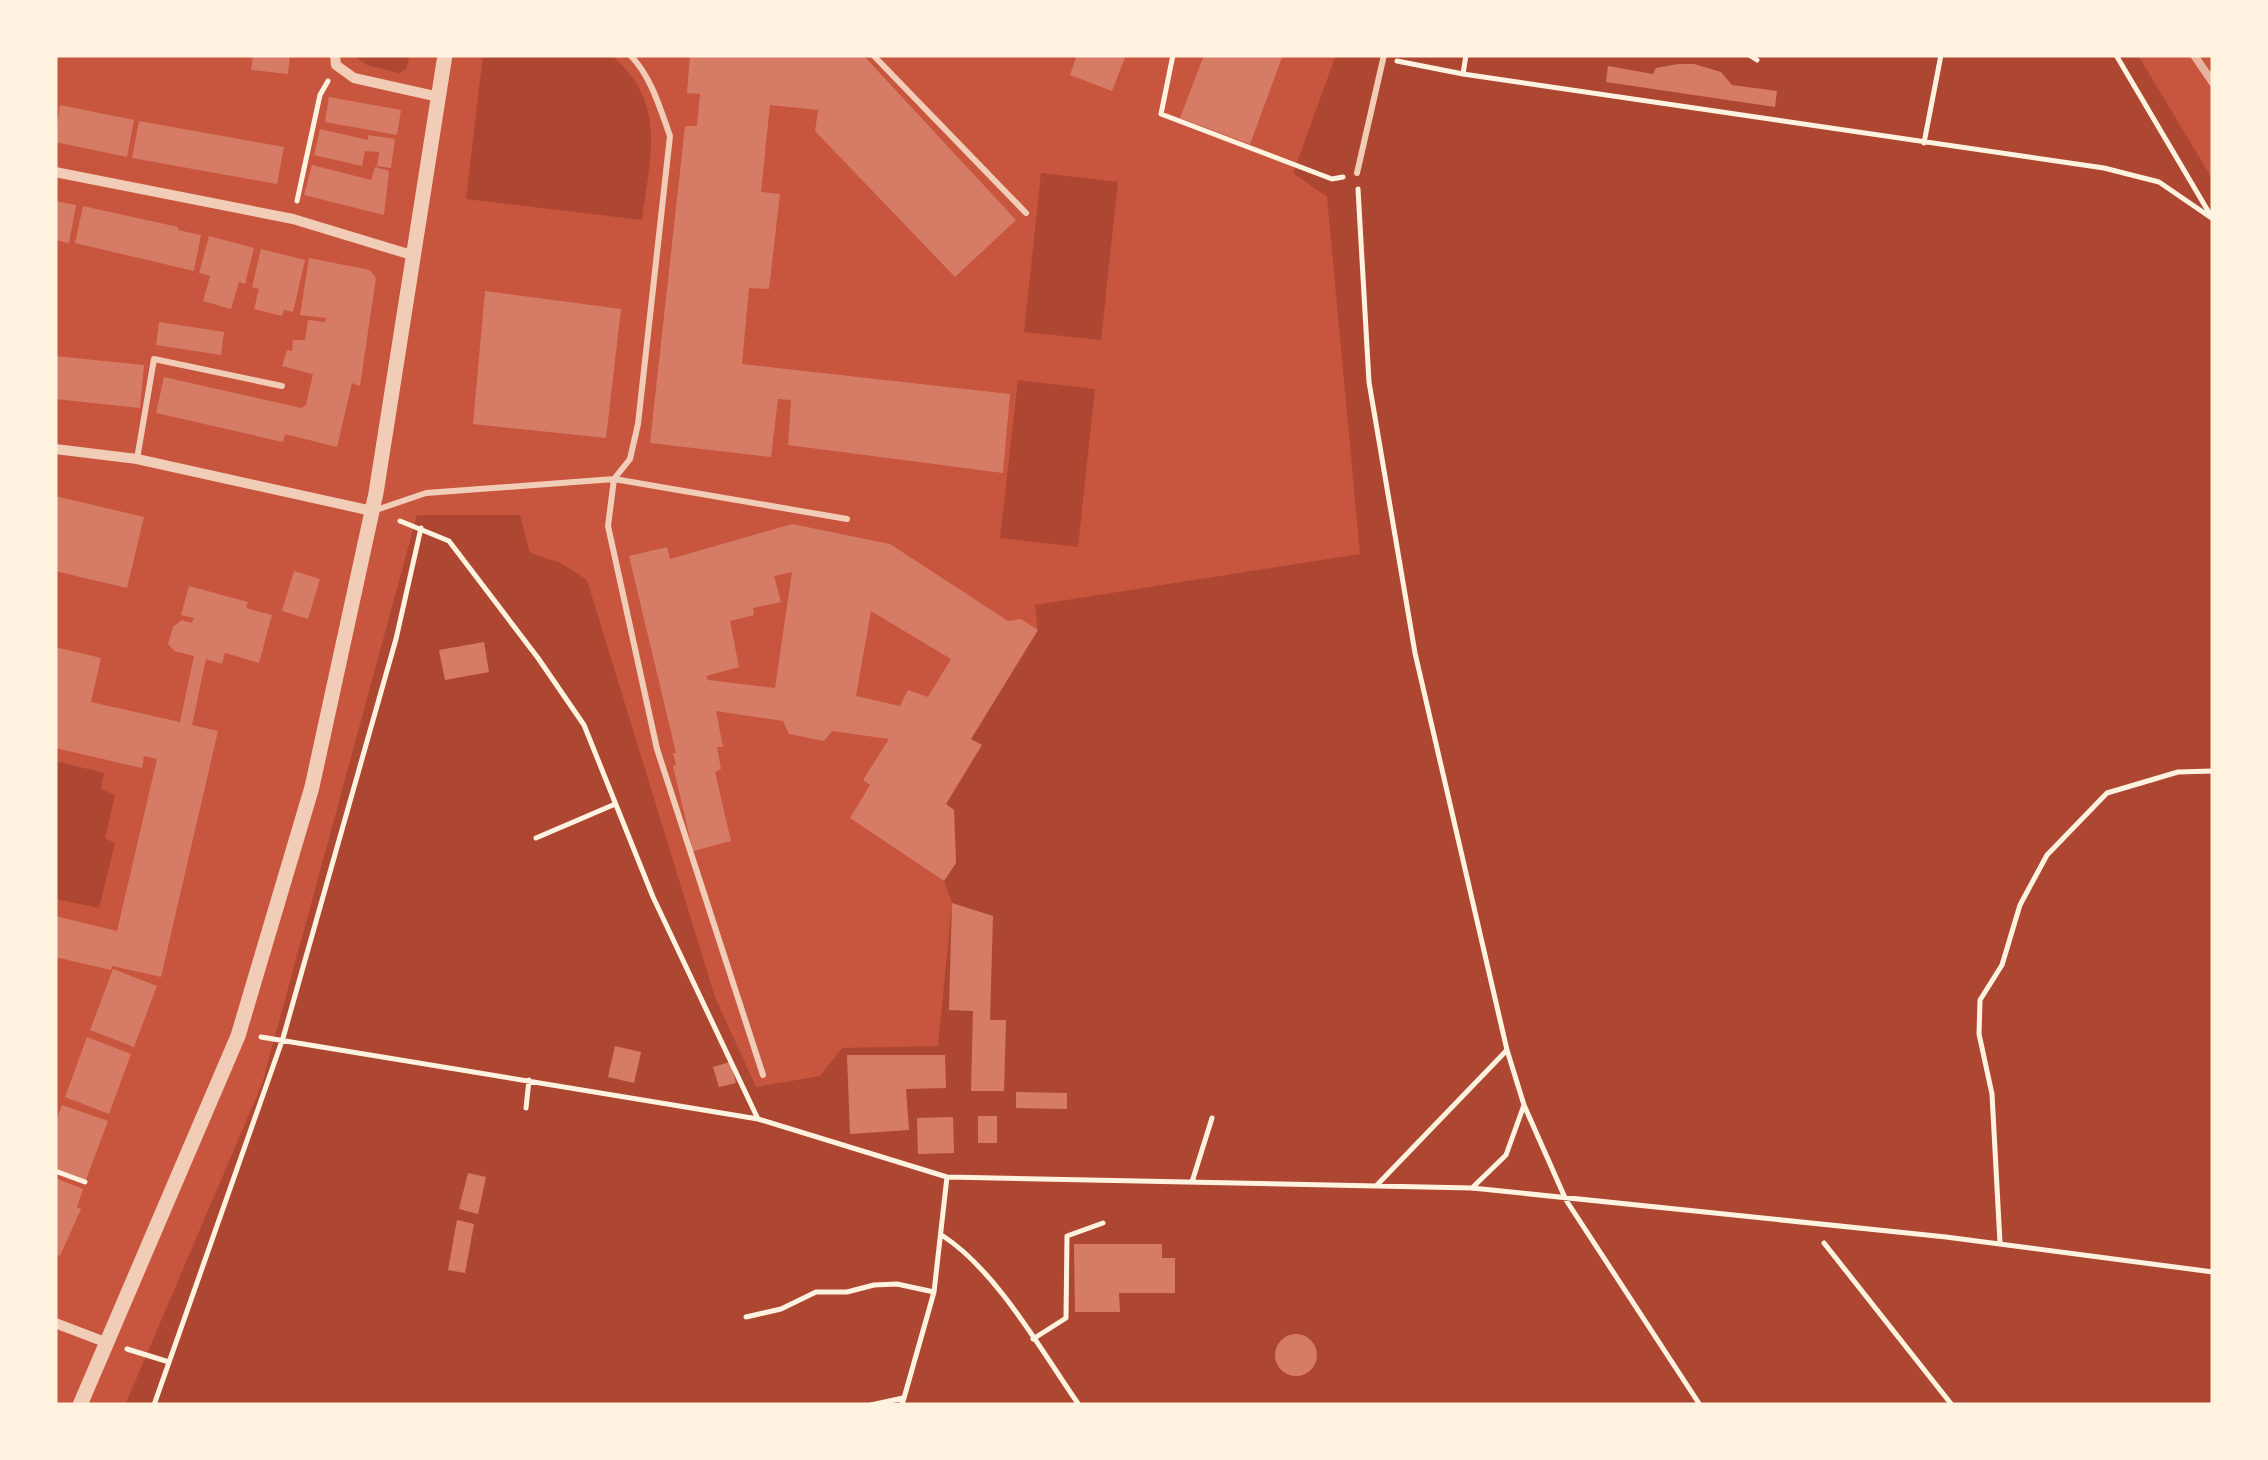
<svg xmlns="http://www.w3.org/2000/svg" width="2268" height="1460" font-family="'Noto Sans',sans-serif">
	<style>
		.green { fill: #ae4732 }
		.building { fill: #d67c66; fill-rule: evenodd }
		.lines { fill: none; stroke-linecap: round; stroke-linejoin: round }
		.path { stroke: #fff3e0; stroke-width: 5 }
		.service { stroke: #f1ccb7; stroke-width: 6 }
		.minor { stroke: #f1ccb7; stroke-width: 10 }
		.tertiary { stroke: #f1ccb7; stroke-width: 15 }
		.rail { stroke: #e9b49f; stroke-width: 8 }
	</style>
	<rect width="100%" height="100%" fill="#c8553d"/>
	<path class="green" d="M 353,55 L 410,55 L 406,69 L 399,73 L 367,65 Z
		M 483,55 L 611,55 C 668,103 650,155 642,220 L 466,199 Z
		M 1336,55 L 2138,55 L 2213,180 L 2213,1405 L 125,1405 L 262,1084 L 417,515 L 520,515 L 530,553 L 561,563 L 587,580 L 715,997 L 756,1087 L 820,1076 L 842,1048 L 938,1046 L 952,903 L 944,881 L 956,863 L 954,810 L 946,804 L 971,739 L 1038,630 L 1035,605 L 1360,554 L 1327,197 L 1293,173 Z
		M 1041,173 L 1118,182 L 1101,340 L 1024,332 Z
		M 1018,380 L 1095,389 L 1078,547 L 1000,538 Z
		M 55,761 L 104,773 L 101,789 L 115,795 L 105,838 L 115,843 L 99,908 L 55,899 Z"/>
	<path class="building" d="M 253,55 L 290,55 L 288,74 L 251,70 Z
		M 690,55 L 863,55 L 1016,220 L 955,277 L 815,131 L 818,110 L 770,105 L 761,192 L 780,194 L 769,289 L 749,288 L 742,364 L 1010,394 L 1003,473 L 788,445 L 791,400 L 778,399 L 771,457 L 650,443 L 685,126 L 697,126 L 700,94 L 687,93 Z
		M 1077,55 L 1126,55 L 1112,91 L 1070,75 Z
		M 1204,55 L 1283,55 L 1250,144 L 1180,118 Z
		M 1678,64 L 1694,64 L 1721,72 L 1732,85 L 1777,91 L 1775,107 L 1606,82 L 1608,66 L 1653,74 L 1656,68 Z
		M 329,97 L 401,110 L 397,135 L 325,122 Z
		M 60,105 L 134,120 L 127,157 L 55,142 Z
		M 139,121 L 284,147 L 277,184 L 132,158 Z
		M 320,129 L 368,140 L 368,135 L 395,139 L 391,168 L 377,166 L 379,152 L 365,151 L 362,166 L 314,155 Z
		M 312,165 L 371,180 L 375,167 L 389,171 L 384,215 L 304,195 Z
		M 55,201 L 76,205 L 69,243 L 55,240 Z
		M 83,206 L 178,227 L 178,230 L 201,235 L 194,271 L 75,243 Z
		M 209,236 L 254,248 L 245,284 L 239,282 L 231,309 L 203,301 L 210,276 L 199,273 Z
		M 261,249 L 305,260 L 293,312 L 284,310 L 282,316 L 254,309 L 259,289 L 252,287 Z
		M 309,258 L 370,270 L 376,278 L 360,386 L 352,383 L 337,447 L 285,434 L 283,442 L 156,413 L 164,377 L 301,408 L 306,405 L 313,374 L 282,366 L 287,350 L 292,351 L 293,340 L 305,340 L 308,320 L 325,322 L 326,318 L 300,315 Z
		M 485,291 L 621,309 L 606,438 L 473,424 Z
		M 159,322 L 224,332 L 221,355 L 156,345 Z
		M 55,356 L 144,365 L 140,408 L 55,399 Z
		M 55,496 L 144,517 L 127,588 L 55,571 Z
		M 792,524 L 890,544 L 1008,621 L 1021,619 L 1038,630 L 971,739 L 982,745 L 946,804 L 954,810 L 956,863 L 944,881 L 850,818 L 870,785 L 863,780 L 889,739 L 832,731 L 824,741 L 789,734 L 783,721 L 716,711 L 723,747 L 717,747 L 721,769 L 715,772 L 731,841 L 693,851 L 673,766 L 676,765 L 673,753 L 676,753 L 629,556 L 667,547 L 670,559 ZM 792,572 L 775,688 L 708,680 L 706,676 L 739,667 L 730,621 L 754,615 L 753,608 L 781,602 L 774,576 ZM 871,611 L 951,659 L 928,697 L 908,690 L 900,706 L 856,696 Z
		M 294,571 L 320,579 L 308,619 L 282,611 Z
		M 189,586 L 248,602 L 246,608 L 272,615 L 259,663 L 225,653 L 222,664 L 206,659 L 192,725 L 218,731 L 161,977 L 112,966 L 111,970 L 55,957 L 55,916 L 117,931 L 157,759 L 144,756 L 142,768 L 55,748 L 55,647 L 101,658 L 91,702 L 180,722 L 194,656 L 174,651 L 168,644 L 173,627 L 182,620 L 192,623 L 194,618 L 181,615 Z
		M 484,642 L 489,672 L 445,680 L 439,650 Z
		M 952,903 L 993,916 L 990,1020 L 1006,1020 L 1004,1091 L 971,1091 L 973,1011 L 949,1010 Z
		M 113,969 L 157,986 L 134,1047 L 90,1030 Z
		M 87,1037 L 131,1054 L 109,1114 L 65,1097 Z
		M 615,1046 L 641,1052 L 634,1083 L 608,1077 Z
		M 847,1055 L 945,1055 L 946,1088 L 906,1089 L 909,1130 L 850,1134 Z
		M 730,1062 L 736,1083 L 719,1087 L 713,1067 Z
		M 1016,1092 L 1067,1093 L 1067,1109 L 1016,1108 Z
		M 62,1105 L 108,1121 L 85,1182 L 55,1171 L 55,1123 Z
		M 978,1116 L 997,1116 L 997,1143 L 978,1143 Z
		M 953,1117 L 954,1153 L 918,1154 L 917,1118 Z
		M 468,1173 L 486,1177 L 478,1214 L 459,1209 Z
		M 55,1178 L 83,1189 L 77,1207 L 81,1209 L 60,1256 L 55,1254 Z
		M 457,1220 L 474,1224 L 465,1273 L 448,1270 Z
		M 1074,1244 L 1162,1244 L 1162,1258 L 1175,1258 L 1175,1293 L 1119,1293 L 1120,1312 L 1075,1312 Z
		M1275 1355a21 21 0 1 1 42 0a21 21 0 1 1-42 0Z"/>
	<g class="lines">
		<path class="path" d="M 1173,55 L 1161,114 L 1332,179 L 1343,177
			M 1749,55 L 1757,60
			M 2116,55 L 2211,216
			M 1397,61 L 1463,74 L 2104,168 L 2159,182 L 2213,219
			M 1463,74 L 1466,55
			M 1924,143 L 1941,55
			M 1358,189 L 1369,382 L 1415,653 L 1507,1050 L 1524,1105 L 1566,1200 L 1700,1405
			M 297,201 L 320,95 L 328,81
			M 400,521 L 449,541 L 538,658 L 584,725 L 653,897 L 758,1119
			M 536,838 L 613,805
			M 261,1037 L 758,1119 L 947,1177 L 1472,1188 L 1946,1237 L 2213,1272
			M 526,1108 L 529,1080
			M 55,1171 L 85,1182
			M 1192,1182 L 1212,1118
			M 1377,1185 L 1507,1050
			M 1472,1188 L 1506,1155 L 1524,1105
			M 943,1236 C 997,1271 1042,1352 1079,1405
			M 1824,1243 L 1952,1405
			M 2000,1243 L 1992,1094 L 1979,1034 L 1980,1000 L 2002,965 L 2020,905 L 2047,855 L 2107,793 L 2178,772 L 2213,771
			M 746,1317 L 781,1309 L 816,1292 L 847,1292 L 874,1285 L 897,1284 L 934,1292
			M 1033,1339 L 1066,1318 L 1067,1236 L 1103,1223
			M 127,1349 L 169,1362
			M 154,1405 L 283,1038 L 396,639 L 421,528
			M 871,1405 L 903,1398
			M 902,1405 L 934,1292 L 947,1177"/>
		<path class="service" d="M 873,55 L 1026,213
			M 1357,173 L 1384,55
			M 137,459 L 154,359 L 282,386
			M 373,511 L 426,493 L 614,479 L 630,459 L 638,424 L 670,136 C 660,108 651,76 630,55
			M 763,1075 L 657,749 L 608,526 L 614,479 L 847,519"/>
		<path class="minor" d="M 335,55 L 336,65 L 354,78 L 439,97
			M 55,172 L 293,219 L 415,256
			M 55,449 L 137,459 L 372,511
			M 55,1323 L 105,1342"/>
		<path class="tertiary" d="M 80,1405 L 238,1036 L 312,787 L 376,493 L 445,55"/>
		<path class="rail" d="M 2194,55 L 2213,83"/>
	</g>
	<rect width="2268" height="1460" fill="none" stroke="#fff3e0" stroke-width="115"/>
</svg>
